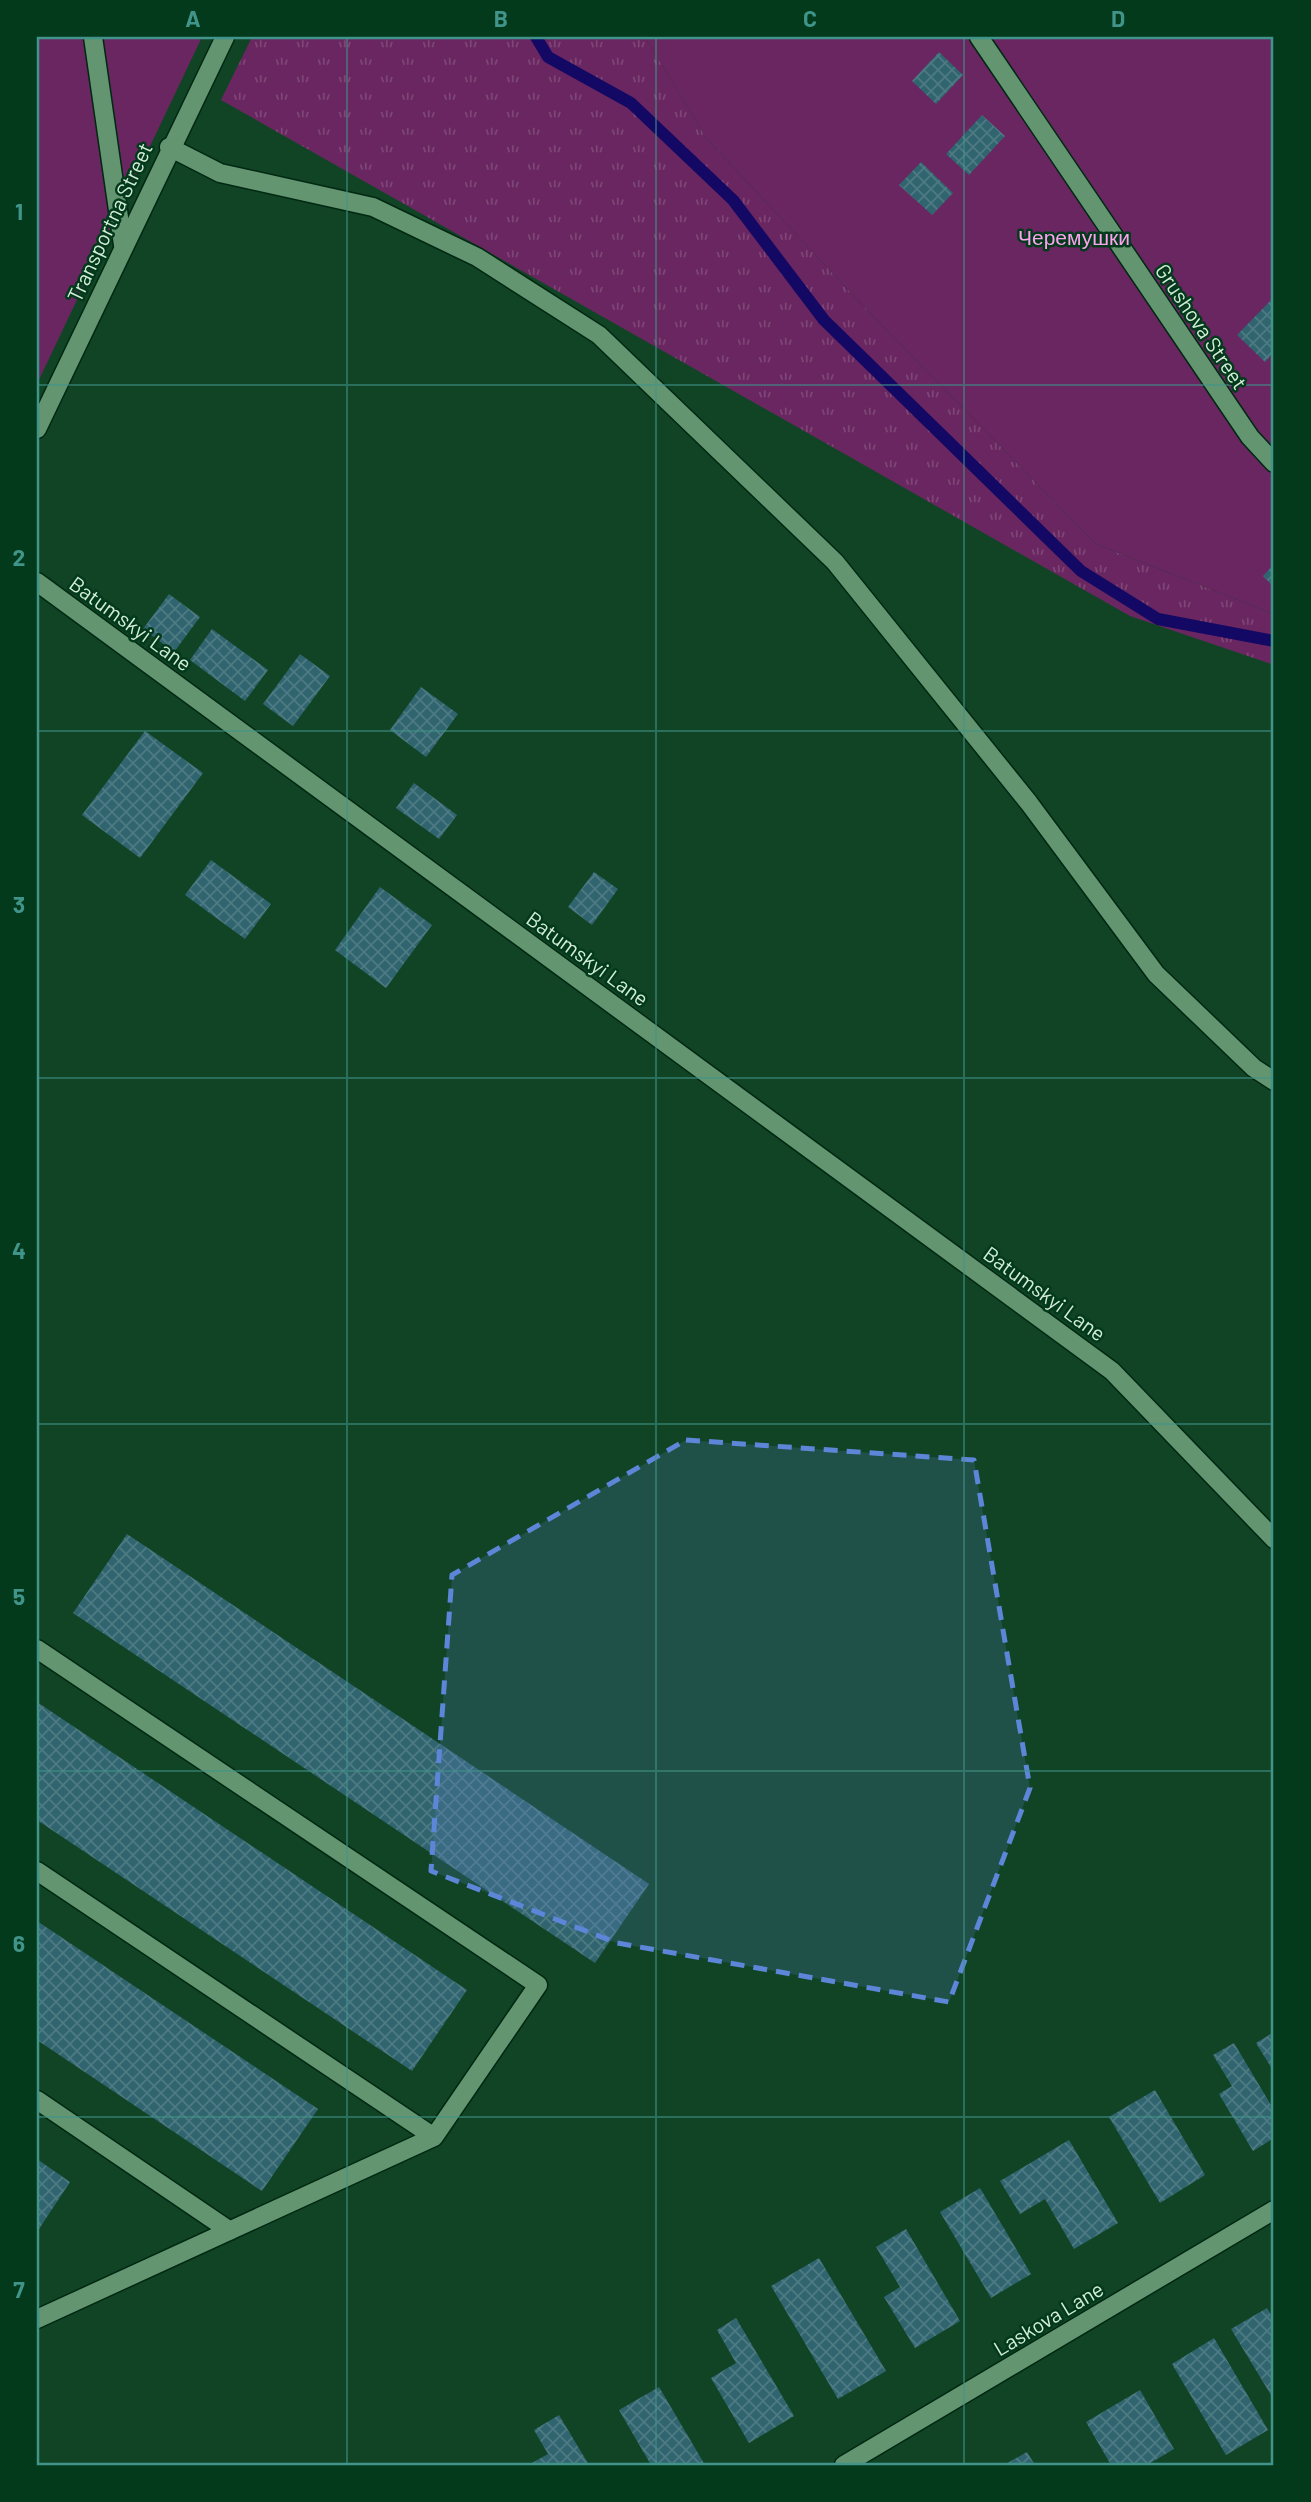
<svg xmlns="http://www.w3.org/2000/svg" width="1311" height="2502" font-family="Barlow,sans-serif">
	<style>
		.grass { fill: url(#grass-tufts) }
		.garden { fill: #692660 }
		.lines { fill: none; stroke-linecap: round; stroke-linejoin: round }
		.stream { stroke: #130964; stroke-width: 12 }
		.building { fill: url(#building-cross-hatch) }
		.service-casing { stroke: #012812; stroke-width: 21 }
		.minor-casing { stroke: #012812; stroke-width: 21 }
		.service { stroke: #639571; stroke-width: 18 }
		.minor { stroke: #639571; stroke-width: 18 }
		.marked { fill: #5d86d8; fill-opacity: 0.2; stroke: #5d86d8; stroke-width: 5; stroke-dasharray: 14 9; stroke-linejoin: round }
		.grid { fill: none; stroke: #409489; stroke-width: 2; stroke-opacity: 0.55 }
		.labels { text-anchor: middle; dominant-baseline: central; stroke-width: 5; stroke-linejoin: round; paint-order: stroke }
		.street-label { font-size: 21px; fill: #d3edd9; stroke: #023a1b }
		.park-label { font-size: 21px; fill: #fda3ee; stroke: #023a1b }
		.neatline { fill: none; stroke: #409489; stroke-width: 2.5 }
		.grid-label { font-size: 23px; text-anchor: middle; font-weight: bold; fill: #409489 }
	</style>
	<defs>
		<pattern id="grass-tufts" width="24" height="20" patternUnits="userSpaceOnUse" patternTransform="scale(1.75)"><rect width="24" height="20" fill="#692660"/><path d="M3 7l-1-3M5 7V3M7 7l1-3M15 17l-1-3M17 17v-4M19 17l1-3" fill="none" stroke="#7e4676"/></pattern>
		<pattern id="building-cross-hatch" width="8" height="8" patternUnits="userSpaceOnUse" patternTransform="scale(1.75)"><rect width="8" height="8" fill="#30646f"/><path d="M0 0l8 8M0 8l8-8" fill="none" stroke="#4d7a83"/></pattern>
	</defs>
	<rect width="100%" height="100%" fill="#114425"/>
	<path class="grass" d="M 252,37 L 645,37 L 707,139 L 867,310 L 1096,544 L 1274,614 L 1274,665 L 1130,616 L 221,100 Z"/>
	<path class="garden" d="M 37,37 L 202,37 L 37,384 Z
		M 645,37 L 1274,37 L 1274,614 L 1096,544 L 867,310 L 707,139 Z"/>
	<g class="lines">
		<path class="stream" d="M 536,37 L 548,57 L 631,103 L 733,200 L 824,320 L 1081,571 L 1158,619 L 1274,641"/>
	</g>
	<path class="building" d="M 939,52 L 963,75 L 936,104 L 912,81 Z
		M 982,115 L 1005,136 L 969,175 L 946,154 Z
		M 921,162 L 953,193 L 932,215 L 899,185 Z
		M 1272,299 L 1274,301 L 1274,352 L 1265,362 L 1237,335 Z
		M 1274,564 L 1274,587 L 1263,576 Z
		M 169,594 L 200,617 L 174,652 L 143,629 Z
		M 212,629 L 268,670 L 245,701 L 190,660 Z
		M 300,654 L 330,676 L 293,726 L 263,704 Z
		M 421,687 L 458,714 L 426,757 L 390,730 Z
		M 145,731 L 203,773 L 140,858 L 82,815 Z
		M 414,783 L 457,815 L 439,839 L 396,808 Z
		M 211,860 L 271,904 L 245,939 L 185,895 Z
		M 594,872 L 618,889 L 592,925 L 568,907 Z
		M 380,887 L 432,925 L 386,988 L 335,950 Z
		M 127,1534 L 649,1884 L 595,1963 L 73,1613 Z
		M 37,1702 L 467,1990 L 412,2071 L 37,1820 Z
		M 37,1921 L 318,2109 L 262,2191 L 37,2040 Z
		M 1274,2032 L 1274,2072 L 1256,2043 Z
		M 1234,2043 L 1274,2110 L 1274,2138 L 1253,2151 L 1219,2094 L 1232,2086 L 1213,2055 Z
		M 1155,2090 L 1205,2175 L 1160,2203 L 1109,2117 Z
		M 1069,2140 L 1118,2223 L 1074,2249 L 1045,2199 L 1020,2214 L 1000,2181 Z
		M 37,2159 L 70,2182 L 37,2232 Z
		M 980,2188 L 1031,2274 L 991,2298 L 940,2212 Z
		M 906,2229 L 960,2321 L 915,2348 L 884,2297 L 900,2287 L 876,2247 Z
		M 819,2258 L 886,2371 L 838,2399 L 771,2286 Z
		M 1267,2308 L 1274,2320 L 1274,2400 L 1231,2329 Z
		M 736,2318 L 794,2416 L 749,2443 L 711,2378 L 736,2363 L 717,2330 Z
		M 1214,2338 L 1268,2430 L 1226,2455 L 1172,2364 Z
		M 659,2387 L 705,2465 L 651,2465 L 619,2410 Z
		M 1140,2390 L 1174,2449 L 1147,2465 L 1111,2465 L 1086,2422 Z
		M 559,2415 L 589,2465 L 532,2463 L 548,2454 L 534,2430 Z
		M 1027,2452 L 1035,2465 L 1004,2465 Z"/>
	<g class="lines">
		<defs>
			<path id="service" d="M 93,37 L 123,245
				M 979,37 L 1250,437 L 1274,463
				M 169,147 L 220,173 L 373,207 L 477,257 L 599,335 L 835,562 L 1029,803 L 1156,974 L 1254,1068 L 1274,1081
				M 37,1649 L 538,1985 L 434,2137 L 37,2319
				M 37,1871 L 434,2137
				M 37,2100 L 230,2231"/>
			<path id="minor" d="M 37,429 L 225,37
				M 37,582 L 1112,1371 L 1274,1539
				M 844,2465 L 1274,2210"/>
		</defs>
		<use href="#service" class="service-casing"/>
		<use href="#minor" class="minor-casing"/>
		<use href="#service" class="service"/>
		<use href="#minor" class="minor"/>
	</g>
	<path class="marked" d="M 686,1440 L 974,1460 L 1030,1788 L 949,2002 L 617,1943 L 431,1871 L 452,1575 Z"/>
	<path class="grid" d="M 347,37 L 347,2465M 656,37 L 656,2465M 964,37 L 964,2465M 37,385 L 1274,385M 37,731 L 1274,731M 37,1078 L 1274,1078M 37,1424 L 1274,1424M 37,1771 L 1274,1771M 37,2117 L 1274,2117"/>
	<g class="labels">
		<g class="street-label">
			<text transform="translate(109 222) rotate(-65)">Transportna Street</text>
			<text transform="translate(1202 326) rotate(56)">Grushova Street</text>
			<text transform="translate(131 623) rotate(36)">Batumskyi Lane</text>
			<text transform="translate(588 958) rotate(36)">Batumskyi Lane</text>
			<text transform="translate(1045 1293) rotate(36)">Batumskyi Lane</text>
			<text transform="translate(1048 2318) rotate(-31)">Laskova Lane</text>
		</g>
		<g class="park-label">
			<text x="1074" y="236">Черемушки</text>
		</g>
	</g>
	<rect width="1311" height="2502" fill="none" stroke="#023a1b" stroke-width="77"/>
	<rect x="38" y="38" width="1234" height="2426" class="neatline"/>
	<g class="grid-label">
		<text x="193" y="27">A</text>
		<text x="501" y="27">B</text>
		<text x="810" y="27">C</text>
		<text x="1118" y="27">D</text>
		<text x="19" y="220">1</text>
		<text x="19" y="566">2</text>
		<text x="19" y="913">3</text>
		<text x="19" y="1259">4</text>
		<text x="19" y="1605">5</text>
		<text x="19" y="1952">6</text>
		<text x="19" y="2298">7</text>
	</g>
</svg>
